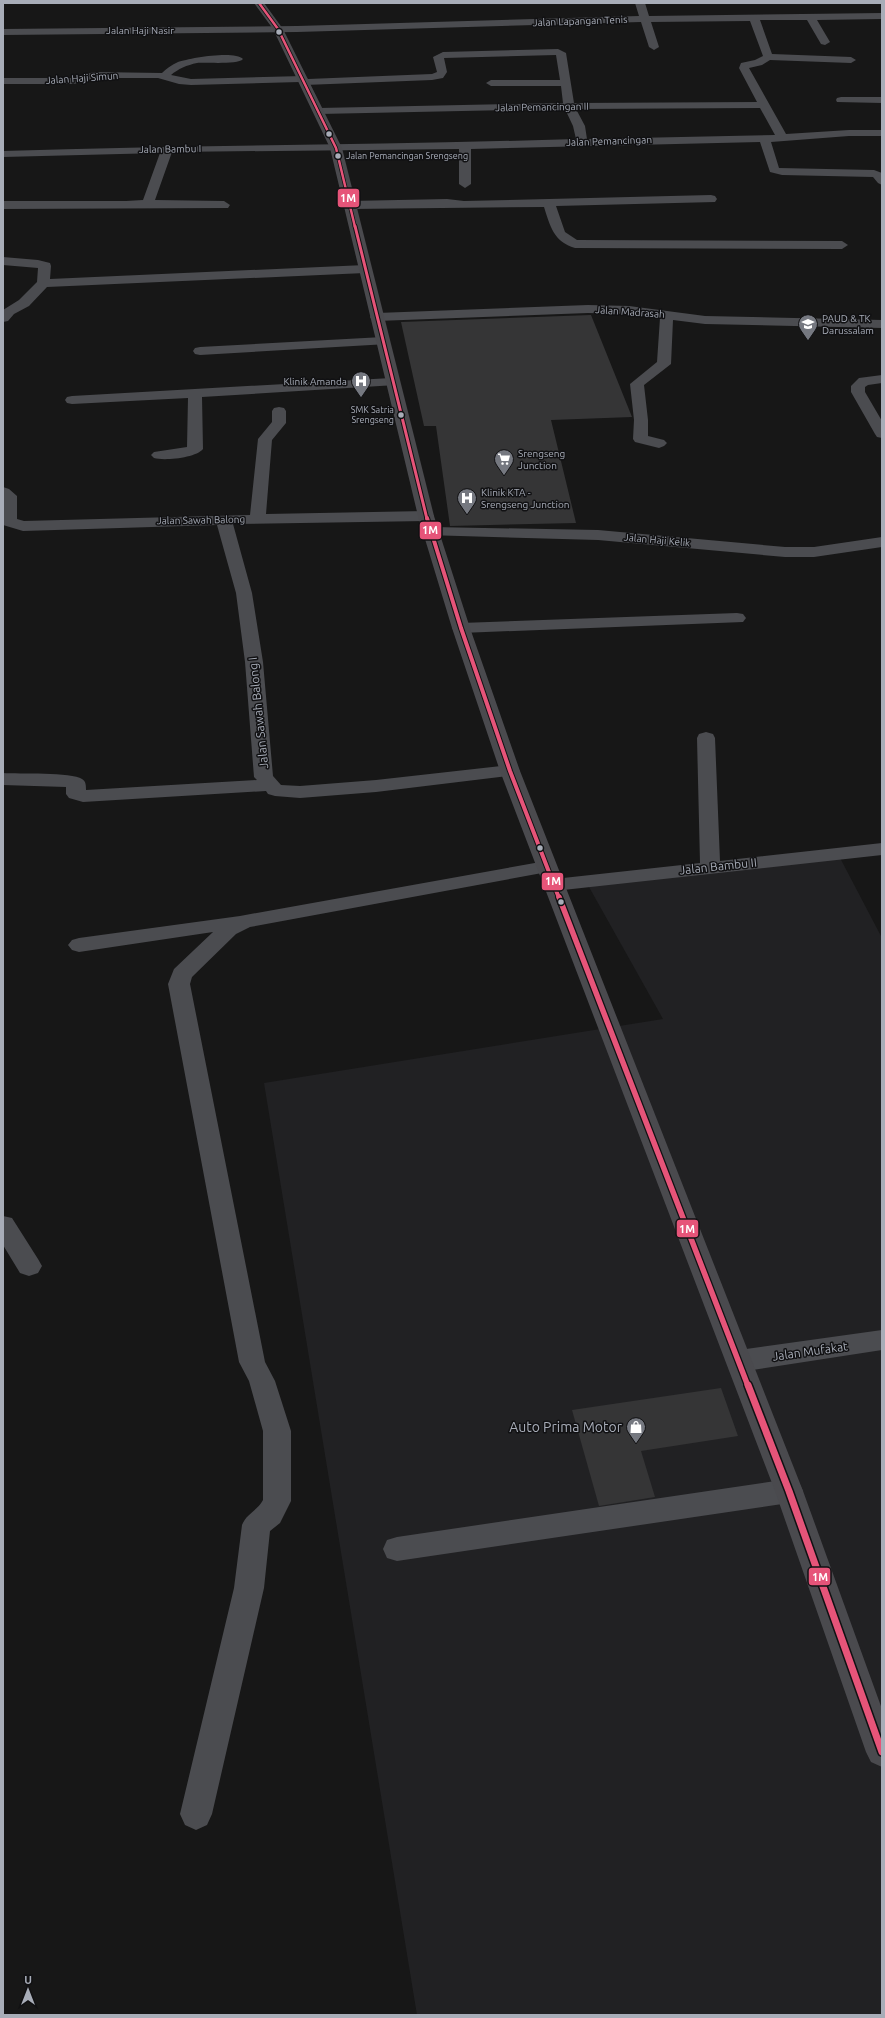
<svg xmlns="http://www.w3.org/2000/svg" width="885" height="2018" font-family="Ubuntu,sans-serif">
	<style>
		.built { fill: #212123 }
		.building { fill: #353536 }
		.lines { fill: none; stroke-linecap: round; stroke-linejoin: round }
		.minor { fill: #4b4c50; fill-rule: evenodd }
		.tertiary { fill: #4b4c50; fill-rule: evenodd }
		.secondary { fill: #4a4a4e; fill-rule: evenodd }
		.bus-1-far4-casing { stroke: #111113; stroke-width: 4 }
		.bus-1-far3-casing { stroke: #111113; stroke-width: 5 }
		.bus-1-far2-casing { stroke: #111113; stroke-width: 6 }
		.bus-1-far1-casing { stroke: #111113; stroke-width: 8 }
		.bus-1-casing { stroke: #111113; stroke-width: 10 }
		.bus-1-far4 { stroke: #e65479; stroke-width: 2.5 }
		.bus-1-far3 { stroke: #e65479; stroke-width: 3 }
		.bus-1-far2 { stroke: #e65479; stroke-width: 4 }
		.bus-1-far1 { stroke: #e65479; stroke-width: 5.5 }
		.bus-1 { stroke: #e65479; stroke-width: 7 }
		.bus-dot { fill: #a8adb8; stroke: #111113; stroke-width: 1.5 }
		.labels { text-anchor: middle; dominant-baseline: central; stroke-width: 3; stroke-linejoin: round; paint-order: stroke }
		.far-bus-label { font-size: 9px; fill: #a8adb8; stroke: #111113; text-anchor: start }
		.far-street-label { font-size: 10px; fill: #a8adb8; stroke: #111113 }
		.far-poi-label { font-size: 10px; fill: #a8adb8; stroke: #111113; text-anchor: start }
		.street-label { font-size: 12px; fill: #a8adb8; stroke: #111113 }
		.near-poi-label { font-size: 14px; fill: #a8adb8; stroke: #111113; text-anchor: end }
		.line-badge { stroke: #111113; stroke-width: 1.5 }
		.badge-label { font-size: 11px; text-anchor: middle; font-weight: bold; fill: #fff }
	</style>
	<rect width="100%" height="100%" fill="#171717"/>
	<path class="built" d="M 838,854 L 882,938 L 882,2015 L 417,2015 L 264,1083 L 663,1019 L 584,878 Z"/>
	<path class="building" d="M 591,315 L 632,417 L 551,420 L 576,523 L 450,526 L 436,426 L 424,426 L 401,322 Z
		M 721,1388 L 738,1436 L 641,1451 L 655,1497 L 599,1506 L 572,1410 Z"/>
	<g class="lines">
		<path class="minor" d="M 635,3 L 645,3 L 649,16 L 882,13 L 882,19 L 817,20 L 830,42 L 825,45 L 821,44 L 807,20 L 760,20 L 772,54 L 851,57 L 856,60 L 851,63 L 770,60 L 762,65 L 749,68 L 786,134 L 849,130 L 882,130 L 882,136 L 849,136 L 771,142 L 779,168 L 874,170 L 882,173 L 882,185 L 878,183 L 873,177 L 782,175 L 770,172 L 760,142 L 471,149 L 471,184 L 465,188 L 459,184 L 459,149 L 172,152 L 155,200 L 224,201 L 230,205 L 228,208 L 3,209 L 3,201 L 126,201 L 143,200 L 160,153 L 3,157 L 3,151 C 194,145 385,145 576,139 L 573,126 L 565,109 L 319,114 L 314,111 L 319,108 L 563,103 L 561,86 L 491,86 L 486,83 L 491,80 L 560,80 L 556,55 L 444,58 L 447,72 L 443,78 L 432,80 L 305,85 L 300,82 L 191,85 L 179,84 L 158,78 L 95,78 L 74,84 L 3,84 L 3,78 L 73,78 L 94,72 L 162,73 C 166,69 171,65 178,62 C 189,58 235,50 243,59 C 238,65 206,62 197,63 C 187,65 178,69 171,75 L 191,79 L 303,76 L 308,79 L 432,74 L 437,72 L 433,57 L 443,52 L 558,49 L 566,53 L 574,103 L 757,102 L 739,68 L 741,63 L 755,60 L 763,56 L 750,21 L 651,22 L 659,47 L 654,50 L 649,47 L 641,22 L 297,32 L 3,35 L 3,29 L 297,26 L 639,16 ZM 760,108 L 775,135 L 587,139 L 585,126 L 576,109 Z
			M 841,97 L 882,97 L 882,103 L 837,102 L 836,100 L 837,98 Z
			M 711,195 L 715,196 L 717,199 L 715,202 L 556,206 L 565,232 L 577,240 L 842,241 L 848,245 L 842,249 L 575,248 C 554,242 550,226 544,207 L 350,209 L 344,205 L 350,201 L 447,199 L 464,201 Z
			M 3,257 L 38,260 L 50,263 L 51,266 L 50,279 L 365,265 L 371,269 L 365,273 L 47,287 L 29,306 L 14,314 L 8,321 L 3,322 L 3,310 L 19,300 L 37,282 L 38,268 L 3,265 Z
			M 588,305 L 629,306 L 705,316 L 882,320 L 882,328 L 705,324 L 673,320 L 671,364 L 644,385 L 648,420 L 648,436 L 664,440 L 667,443 L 664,446 L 659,448 L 635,442 L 633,439 L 634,420 L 630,384 L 657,362 L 660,318 L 629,314 L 588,313 L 377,321 L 372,320 L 370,317 L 372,314 L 377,313 Z
			M 383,337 L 388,338 L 390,341 L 388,344 L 200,355 L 195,354 L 193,351 L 195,348 L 200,347 Z
			M 882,375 L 882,383 L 868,385 L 865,387 L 865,392 L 882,421 L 882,438 L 877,437 L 875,434 L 851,392 L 851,386 L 859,378 Z
			M 391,378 L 396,379 L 398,382 L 396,385 L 202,397 L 203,449 C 196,458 164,461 154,458 L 151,455 L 154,452 L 187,447 L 188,398 L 72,404 L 67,403 L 65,400 L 67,397 L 72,396 Z
			M 279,407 L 284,408 L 286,411 L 286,423 L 272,440 L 266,514 L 426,511 L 432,513 L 434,516 L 432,519 L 426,521 L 233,524 L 252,593 L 263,662 L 273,776 L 281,785 L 300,786 L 376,780 L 510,765 L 517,767 L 520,771 L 517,775 L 376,792 L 300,798 L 275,796 L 268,794 L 266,791 L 83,802 L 69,798 L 66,794 L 66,787 L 3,785 L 3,773 C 18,774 72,772 82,779 C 86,781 86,786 86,790 L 257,780 L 254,777 L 245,662 L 236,593 L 217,525 L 23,531 L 3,525 L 3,487 L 9,489 L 17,496 L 17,519 L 24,521 L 250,515 L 258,439 L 272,422 L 272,411 L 274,408 Z
			M 737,613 L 743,614 L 746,618 L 743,622 L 461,633 L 455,632 L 452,628 L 455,624 L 461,623 Z
			M 706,732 L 713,734 L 715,738 L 720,861 L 882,843 L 882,855 L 554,891 L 547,890 L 544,885 L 547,880 L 554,879 L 700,863 L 697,738 L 699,734 Z
			M 546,861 L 553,863 L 556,867 L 553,871 L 250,927 L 236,934 L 192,977 L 190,984 L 265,1362 L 275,1381 L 291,1431 L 291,1501 L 280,1523 L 270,1531 L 264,1588 L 212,1814 L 207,1825 L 196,1830 L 185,1825 L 180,1814 L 234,1588 L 242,1525 C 247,1513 257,1511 263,1500 L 263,1431 L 249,1381 L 239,1362 L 168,984 L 174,969 L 213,932 L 79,952 L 72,950 L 68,945 L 72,940 L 79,938 L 240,916 Z
			M 3,1216 L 12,1218 L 38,1259 L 42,1266 L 38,1273 L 29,1276 L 20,1273 L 3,1245 Z
			M 882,1330 L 882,1350 L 739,1372 L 730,1368 L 726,1361 L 730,1354 L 739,1350 Z
			M 789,1479 L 799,1483 L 803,1491 L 799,1499 L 789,1503 L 397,1561 L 387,1558 L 383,1549 L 387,1540 L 397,1537 Z"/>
		<path class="tertiary" d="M 432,527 L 598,530 L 785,547 L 814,547 L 882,537 L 882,547 L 814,557 L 785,557 L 598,540 L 426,535 L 424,532 L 426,529 Z"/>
		<path class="secondary" d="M 254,3 L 264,3 L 283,29 L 342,148 L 434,516 L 470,628 L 520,771 L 803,1491 L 882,1709 L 882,1767 L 871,1762 L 866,1752 L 775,1491 L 500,771 L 452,628 L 418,516 L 330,148 L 273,29 Z"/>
		<defs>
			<path id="bus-1-far4" d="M 259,3 L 278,29 L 336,148 L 355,227"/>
			<path id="bus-1-far3" d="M 355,226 L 427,519"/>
			<path id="bus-1-far2" d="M 427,518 L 461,628 L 510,771 L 559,898"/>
			<path id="bus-1-far1" d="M 559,897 L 748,1386"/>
			<path id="bus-1" d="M 748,1385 L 789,1491 L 882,1752"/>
		</defs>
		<use href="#bus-1-far4" class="bus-1-far4-casing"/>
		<use href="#bus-1-far3" class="bus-1-far3-casing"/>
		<use href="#bus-1-far2" class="bus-1-far2-casing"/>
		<use href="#bus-1-far1" class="bus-1-far1-casing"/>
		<use href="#bus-1" class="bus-1-casing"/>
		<use href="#bus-1-far4" class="bus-1-far4"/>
		<use href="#bus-1-far3" class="bus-1-far3"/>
		<use href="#bus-1-far2" class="bus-1-far2"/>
		<use href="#bus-1-far1" class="bus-1-far1"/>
		<use href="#bus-1" class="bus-1"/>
	</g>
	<defs>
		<symbol id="school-pin" viewBox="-11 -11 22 30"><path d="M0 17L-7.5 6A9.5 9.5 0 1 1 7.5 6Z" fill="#757880" stroke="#111113"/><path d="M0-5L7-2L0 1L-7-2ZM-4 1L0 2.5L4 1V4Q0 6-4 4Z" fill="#fff"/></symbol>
		<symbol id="hospital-pin" viewBox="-11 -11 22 30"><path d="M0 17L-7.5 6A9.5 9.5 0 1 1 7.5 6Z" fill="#757880" stroke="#111113"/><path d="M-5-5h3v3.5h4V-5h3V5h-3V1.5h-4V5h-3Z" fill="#fff"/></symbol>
		<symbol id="supermarket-pin" viewBox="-11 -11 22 30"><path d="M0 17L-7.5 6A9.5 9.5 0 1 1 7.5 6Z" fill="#757880" stroke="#111113"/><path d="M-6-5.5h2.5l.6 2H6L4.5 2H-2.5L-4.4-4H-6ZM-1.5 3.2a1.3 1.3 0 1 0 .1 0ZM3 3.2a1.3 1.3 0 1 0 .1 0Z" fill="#fff"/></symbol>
		<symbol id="shop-pin" viewBox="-11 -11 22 30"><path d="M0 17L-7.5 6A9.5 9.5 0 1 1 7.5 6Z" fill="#757880" stroke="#111113"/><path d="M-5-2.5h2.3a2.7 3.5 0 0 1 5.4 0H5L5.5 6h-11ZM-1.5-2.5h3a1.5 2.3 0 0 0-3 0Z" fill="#fff"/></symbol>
	</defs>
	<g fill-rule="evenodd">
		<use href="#school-pin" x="797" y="313" width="22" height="30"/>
		<use href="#hospital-pin" x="350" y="370" width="22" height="30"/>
		<use href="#supermarket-pin" x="493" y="448" width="22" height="30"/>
		<use href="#hospital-pin" x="456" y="487" width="22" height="30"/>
		<use href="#shop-pin" x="625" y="1416" width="22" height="30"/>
	</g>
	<g class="bus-dot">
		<circle cx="279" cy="32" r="3.5"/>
		<circle cx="329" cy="134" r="3.5"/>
		<circle cx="338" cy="156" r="3.5"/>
		<circle cx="401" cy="415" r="3.5"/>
		<circle cx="540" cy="848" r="3.5"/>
		<circle cx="561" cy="902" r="3.5"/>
	</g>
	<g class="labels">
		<g class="far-bus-label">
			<text x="346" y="156">Jalan Pemancingan Srengseng</text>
			<text x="394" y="410" text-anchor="end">SMK Satria<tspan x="394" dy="10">Srengseng</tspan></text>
		</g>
		<g class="far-street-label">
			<text transform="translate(580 21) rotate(-2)">Jalan Lapangan Tenis</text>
			<text x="140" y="30">Jalan Haji Nasir</text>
			<text transform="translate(82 78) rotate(-4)">Jalan Haji Simun</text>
			<text transform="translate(542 107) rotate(-1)">Jalan Pemancingan II</text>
			<text transform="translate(609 141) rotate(-2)">Jalan Pemancingan</text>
			<text transform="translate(170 149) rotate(-1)">Jalan Bambu I</text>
			<text transform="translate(630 312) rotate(4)">Jalan Madrasah</text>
			<text transform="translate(201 520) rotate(-1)">Jalan Sawah Balong</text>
			<text transform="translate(657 540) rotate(5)">Jalan Haji Kelik</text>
		</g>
		<g class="far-poi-label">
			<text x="822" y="318">PAUD &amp; TK<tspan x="822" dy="12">Darussalam</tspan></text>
			<text x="347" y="381" text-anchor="end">Klinik Amanda</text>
			<text x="518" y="453">Srengseng<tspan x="518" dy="12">Junction</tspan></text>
			<text x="481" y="492">Klinik KTA -<tspan x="481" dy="12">Srengseng Junction</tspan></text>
		</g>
		<g class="street-label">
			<text transform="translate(258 713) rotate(-96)">Jalan Sawah Balong I</text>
			<text transform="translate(718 866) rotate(-6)">Jalan Bambu II</text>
			<text transform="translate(810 1351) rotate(-8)">Jalan Mufakat</text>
		</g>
		<g class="near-poi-label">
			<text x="622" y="1427">Auto Prima Motor</text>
		</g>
	</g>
	<g class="line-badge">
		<rect x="337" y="188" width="23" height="20" rx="4" fill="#e65479"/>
		<rect x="419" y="521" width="23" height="19" rx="4" fill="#e65479"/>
		<rect x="541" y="872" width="23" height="19" rx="4" fill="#e65479"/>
		<rect x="676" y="1219" width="23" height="19" rx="4" fill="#e65479"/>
		<rect x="808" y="1567" width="23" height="19" rx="4" fill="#e65479"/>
	</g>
	<g class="badge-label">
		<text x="348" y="202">1M</text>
		<text x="430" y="534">1M</text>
		<text x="553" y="885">1M</text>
		<text x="687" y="1233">1M</text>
		<text x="820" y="1581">1M</text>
	</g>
	<rect width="885" height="2018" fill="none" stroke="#a8adb8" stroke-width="8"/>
	<g transform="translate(28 1990)" stroke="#111113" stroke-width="3" paint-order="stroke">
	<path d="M0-3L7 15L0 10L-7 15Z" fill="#a8adb8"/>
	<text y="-6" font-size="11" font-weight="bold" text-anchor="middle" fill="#a8adb8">U</text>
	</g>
</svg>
